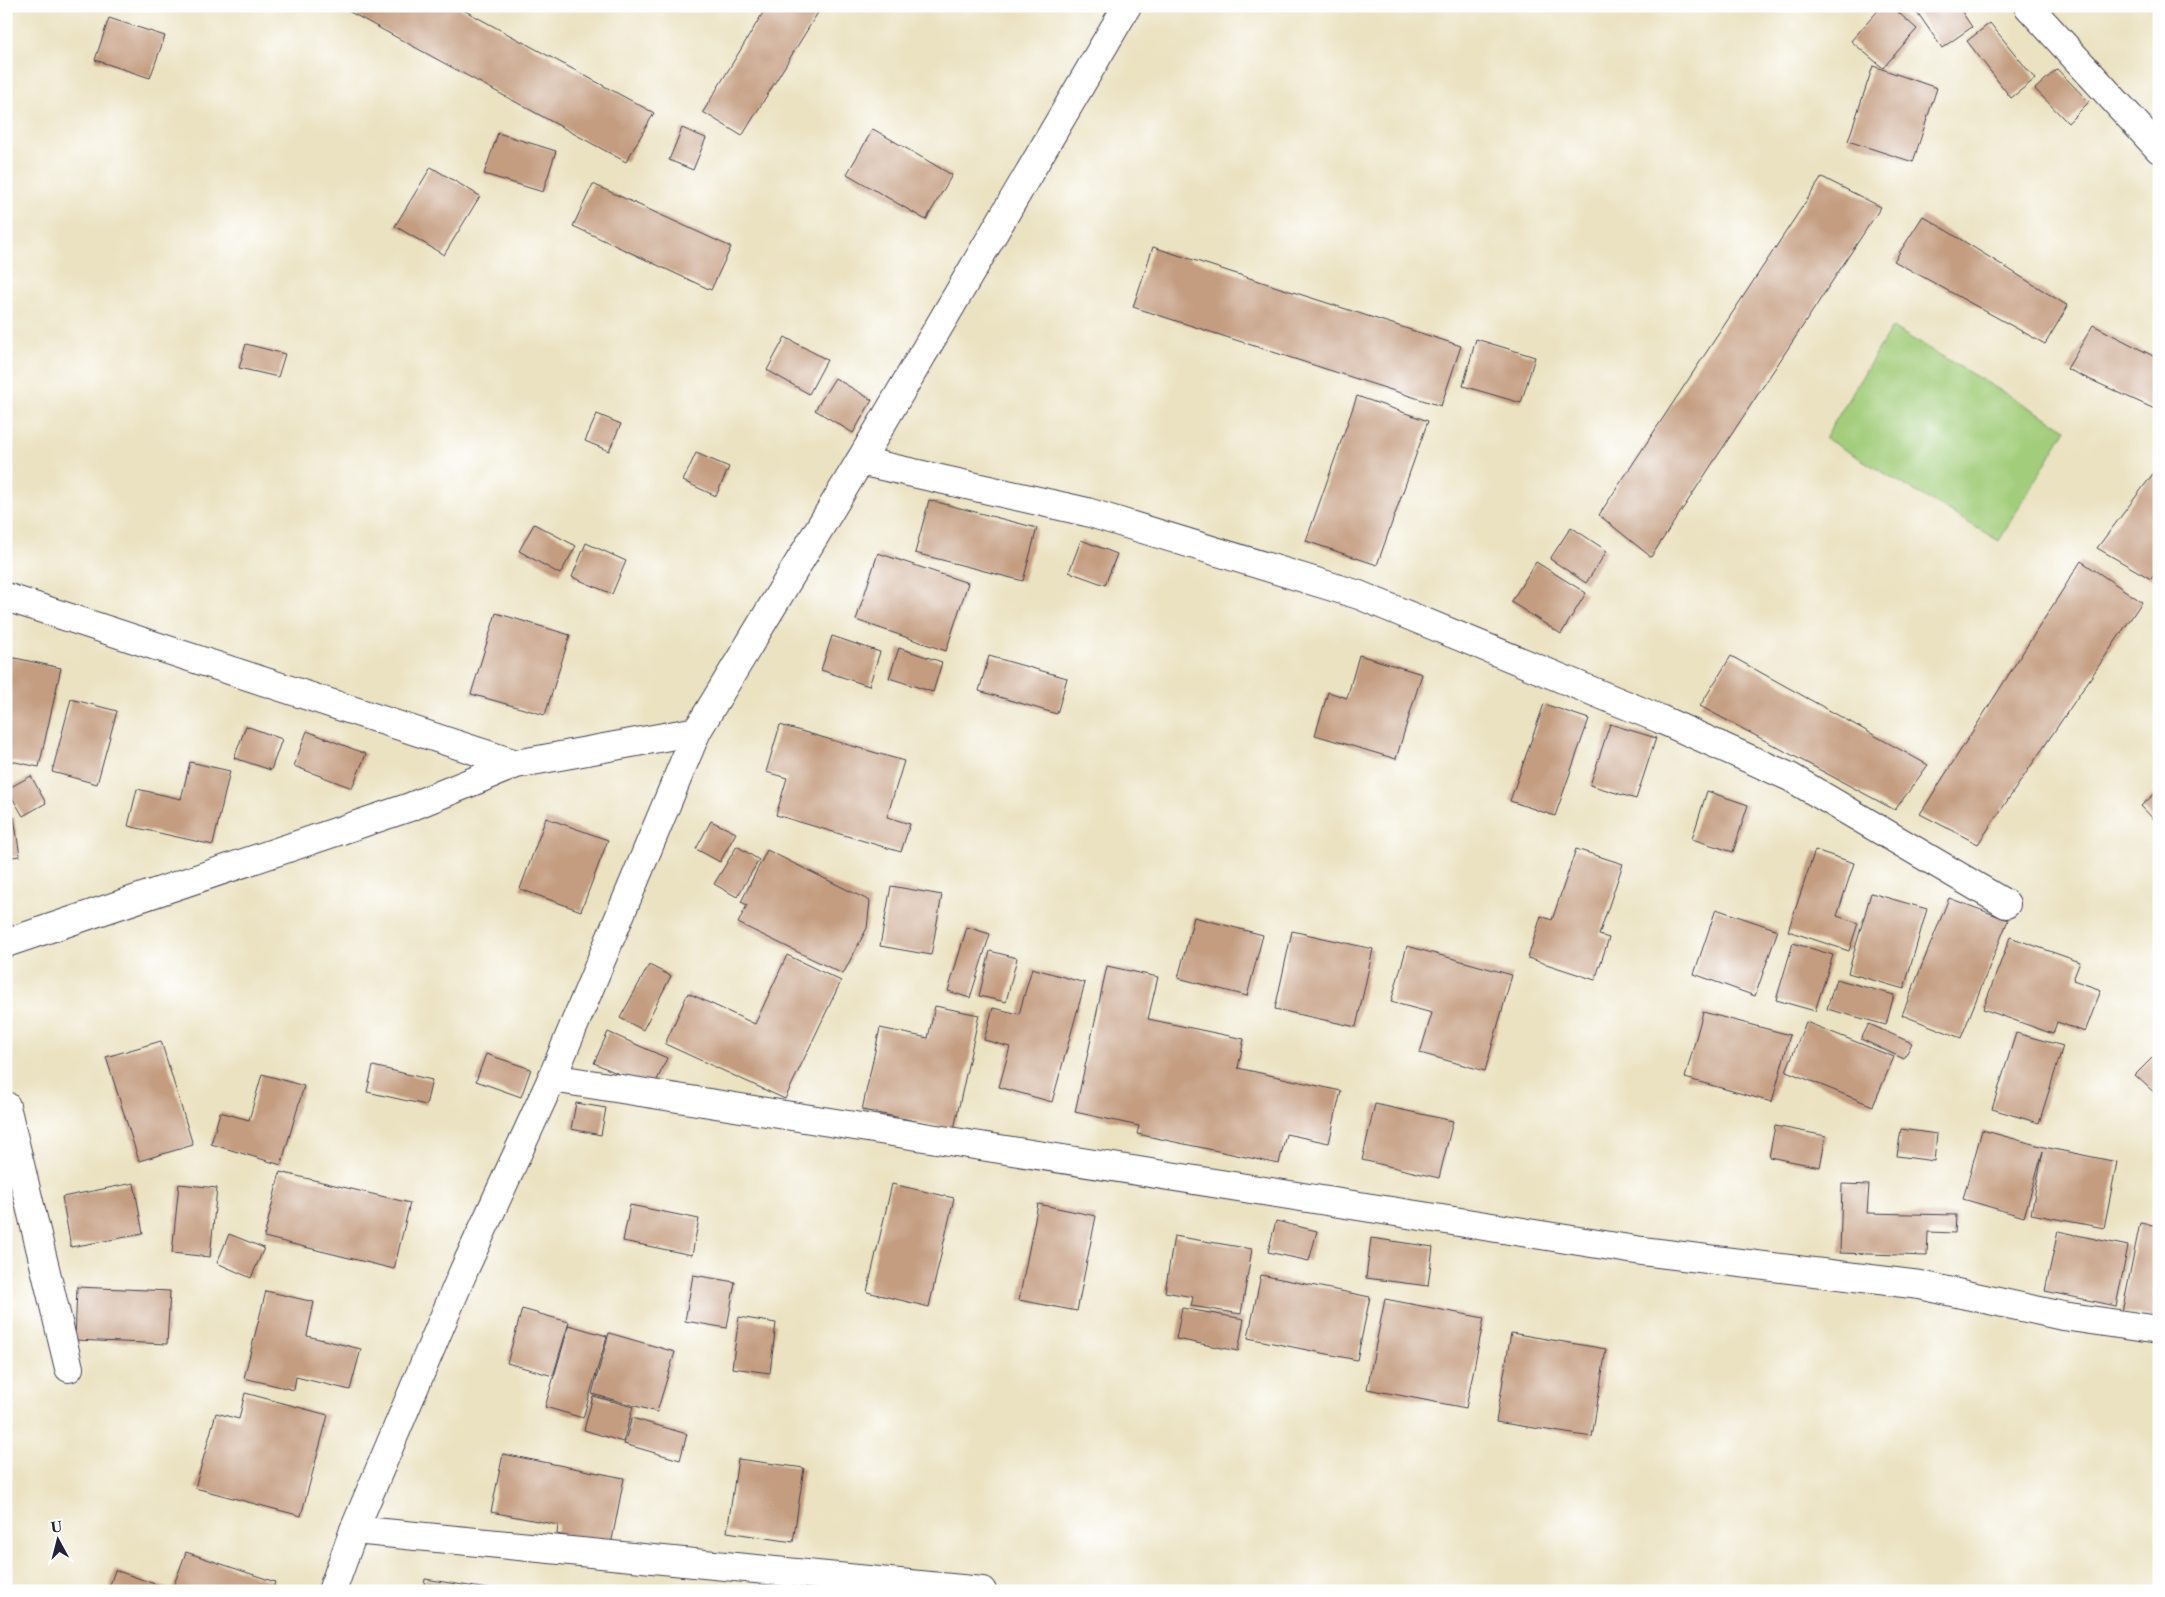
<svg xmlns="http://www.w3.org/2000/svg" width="2165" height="1597" font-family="'Libre Caslon Text',serif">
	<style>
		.green { fill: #a2cd7a; stroke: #62785a }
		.building { fill: #c49d80 }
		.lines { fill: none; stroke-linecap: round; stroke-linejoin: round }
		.minor-casing { stroke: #403f4f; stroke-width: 30 }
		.tertiary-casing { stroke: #403f4f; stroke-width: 30 }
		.minor { stroke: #fff; stroke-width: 28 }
		.tertiary { stroke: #fff; stroke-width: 28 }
	</style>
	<rect width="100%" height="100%" fill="#fff"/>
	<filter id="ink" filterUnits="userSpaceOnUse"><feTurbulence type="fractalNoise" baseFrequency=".02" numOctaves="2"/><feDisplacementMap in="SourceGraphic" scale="10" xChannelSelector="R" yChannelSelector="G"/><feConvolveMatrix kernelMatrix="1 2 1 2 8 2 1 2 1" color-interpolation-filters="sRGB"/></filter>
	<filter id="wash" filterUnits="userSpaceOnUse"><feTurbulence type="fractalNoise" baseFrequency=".0096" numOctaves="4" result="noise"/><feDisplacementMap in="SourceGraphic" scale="20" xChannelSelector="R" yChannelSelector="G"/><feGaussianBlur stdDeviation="1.12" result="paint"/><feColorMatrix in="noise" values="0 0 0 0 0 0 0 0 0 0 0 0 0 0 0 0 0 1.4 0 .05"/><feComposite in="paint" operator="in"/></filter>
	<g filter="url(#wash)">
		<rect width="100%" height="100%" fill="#ebe2c1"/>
		<path class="green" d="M 1892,327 L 2066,429 L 1999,541 L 1825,438 Z"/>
		<g id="blocks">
			<path class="building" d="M 339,6 L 456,6 L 654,113 L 626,162 Z
				M 767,6 L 822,6 L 742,136 L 703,112 Z
				M 1882,6 L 1891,6 L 1917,29 L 1883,68 L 1851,41 Z
				M 1913,6 L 1958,6 L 1972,27 L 1942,48 Z
				M 109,18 L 165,36 L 150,78 L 95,60 Z
				M 1990,23 L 2035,79 L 2011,98 L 1967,41 Z
				M 1873,66 L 1937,88 L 1913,162 L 1848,141 Z
				M 2057,69 L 2089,102 L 2068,123 L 2035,89 Z
				M 682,128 L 706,138 L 693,170 L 669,160 Z
				M 873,129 L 952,175 L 926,220 L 847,174 Z
				M 498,133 L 556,151 L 543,192 L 484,174 Z
				M 431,167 L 480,196 L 444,255 L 395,226 Z
				M 1822,177 L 1881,207 L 1651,557 L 1599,515 Z
				M 593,184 L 731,247 L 711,290 L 573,226 Z
				M 1923,216 L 2068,306 L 2045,344 L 1894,261 Z
				M 1153,247 L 1461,346 L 1441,406 L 1133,307 Z
				M 2093,325 L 2159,359 L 2159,411 L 2067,369 Z
				M 785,337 L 827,360 L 809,394 L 767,370 Z
				M 1476,339 L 1535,357 L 1521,403 L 1463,386 Z
				M 246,344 L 285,354 L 278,377 L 239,368 Z
				M 835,378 L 872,400 L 853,433 L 815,410 Z
				M 1357,396 L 1428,421 L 1377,565 L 1306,541 Z
				M 597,414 L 621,424 L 609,451 L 585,441 Z
				M 696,453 L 729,467 L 716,496 L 683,481 Z
				M 2159,466 L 2159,568 L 2151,579 L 2097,548 Z
				M 929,500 L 1037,528 L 1023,581 L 915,553 Z
				M 534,524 L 576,546 L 560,574 L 519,551 Z
				M 1571,527 L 1607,551 L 1586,583 L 1550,559 Z
				M 1081,540 L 1117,554 L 1105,585 L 1069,572 Z
				M 586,543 L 626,561 L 612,594 L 572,577 Z
				M 878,553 L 968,583 L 946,651 L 856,620 Z
				M 2081,561 L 2142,602 L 1978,844 L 1920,814 Z
				M 1536,562 L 1586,593 L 1561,634 L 1511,602 Z
				M 496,613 L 570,635 L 545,715 L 471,694 Z
				M 832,636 L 880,652 L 869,686 L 821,670 Z
				M 899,648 L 942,662 L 933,692 L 889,678 Z
				M 1359,655 L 1422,674 L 1396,759 L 1315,735 L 1328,692 L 1347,698 Z
				M 6,656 L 61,668 L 39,767 L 6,760 Z
				M 989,656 L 1067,678 L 1057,714 L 979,691 Z
				M 1731,656 L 1928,765 L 1895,810 L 1700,706 Z
				M 71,699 L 117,711 L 97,784 L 52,772 Z
				M 1544,704 L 1589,719 L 1555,816 L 1510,801 Z
				M 1610,724 L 1656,738 L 1636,799 L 1590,785 Z
				M 780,725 L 904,761 L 887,817 L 910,824 L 901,852 L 776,815 L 787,778 L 766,772 Z
				M 246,726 L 282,739 L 271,770 L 234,758 Z
				M 307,731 L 366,754 L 352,788 L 294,766 Z
				M 190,762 L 230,771 L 213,845 L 128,826 L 137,789 L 181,799 Z
				M 31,776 L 46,803 L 23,816 L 7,789 Z
				M 2159,790 L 2159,825 L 2141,806 Z
				M 1707,791 L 1748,805 L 1733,852 L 1692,839 Z
				M 14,817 L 20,856 L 6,858 L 6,819 Z
				M 546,818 L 608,840 L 581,911 L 520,889 Z
				M 711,821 L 736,833 L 720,862 L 696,849 Z
				M 737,846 L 759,860 L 737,897 L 714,884 Z
				M 1576,849 L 1623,864 L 1599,935 L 1609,938 L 1595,980 L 1528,958 L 1541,916 L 1552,920 Z
				M 767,850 L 870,901 L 867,928 L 843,974 L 738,923 L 747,905 L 741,902 Z
				M 1815,850 L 1854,863 L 1837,916 L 1858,923 L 1849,951 L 1788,931 Z
				M 891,886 L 942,895 L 931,955 L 880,946 Z
				M 1871,893 L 1927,909 L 1904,989 L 1848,973 Z
				M 1949,898 L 2008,920 L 1961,1038 L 1902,1015 Z
				M 1716,909 L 1778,930 L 1755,996 L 1694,974 Z
				M 1194,917 L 1263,935 L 1247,996 L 1178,978 Z
				M 967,927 L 990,934 L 970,998 L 948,991 Z
				M 1292,931 L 1373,949 L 1356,1027 L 1275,1009 Z
				M 2010,937 L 2080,962 L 2073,980 L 2101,990 L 2085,1032 L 2057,1022 L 2053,1034 L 1983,1009 Z
				M 1793,943 L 1833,955 L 1815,1011 L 1776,1000 Z
				M 1407,946 L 1512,975 L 1485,1071 L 1420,1053 L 1432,1013 L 1391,1002 Z
				M 990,951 L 1017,958 L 1006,1002 L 979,996 Z
				M 787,955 L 841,981 L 785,1099 L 665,1044 L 688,993 L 755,1024 Z
				M 649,965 L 671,976 L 643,1030 L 620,1018 Z
				M 1107,966 L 1158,977 L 1148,1019 L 1244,1039 L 1238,1068 L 1341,1091 L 1329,1143 L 1286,1134 L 1279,1164 L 1137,1134 L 1139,1126 L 1075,1112 Z
				M 1032,968 L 1085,983 L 1052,1102 L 999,1087 L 1010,1047 L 984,1040 L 993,1008 L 1019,1014 Z
				M 1836,979 L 1894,995 L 1886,1025 L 1827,1009 Z
				M 935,1006 L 979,1015 L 954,1129 L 862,1110 L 880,1028 L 928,1038 Z
				M 1703,1012 L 1790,1035 L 1772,1102 L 1685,1078 Z
				M 1806,1022 L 1894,1057 L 1873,1106 L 1786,1071 Z
				M 1869,1024 L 1912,1043 L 1904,1059 L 1861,1039 Z
				M 608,1032 L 667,1058 L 653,1089 L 594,1063 Z
				M 2016,1033 L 2063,1046 L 2039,1123 L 1992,1109 Z
				M 161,1041 L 193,1145 L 139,1161 L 106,1057 Z
				M 2159,1051 L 2159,1097 L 2135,1075 Z
				M 486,1054 L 531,1069 L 521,1097 L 476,1081 Z
				M 373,1066 L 432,1080 L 426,1105 L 367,1092 Z
				M 262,1074 L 304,1086 L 281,1165 L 211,1144 L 220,1112 L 249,1120 Z
				M 576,1103 L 606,1108 L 601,1135 L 571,1129 Z
				M 1375,1104 L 1453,1121 L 1439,1178 L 1362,1160 Z
				M 1775,1126 L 1826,1136 L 1820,1167 L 1769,1157 Z
				M 1901,1129 L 1937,1134 L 1934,1161 L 1897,1156 Z
				M 1982,1130 L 2044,1147 L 2117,1162 L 2104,1228 L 2031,1214 L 2043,1151 L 2024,1217 L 1963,1199 Z
				M 280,1172 L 410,1203 L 394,1269 L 264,1237 Z
				M 134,1183 L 143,1234 L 71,1247 L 62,1197 Z
				M 179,1184 L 217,1188 L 210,1257 L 172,1253 Z
				M 892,1184 L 954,1198 L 929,1307 L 867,1292 Z
				M 1842,1184 L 1869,1185 L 1867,1213 L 1956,1215 L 1955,1233 L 1928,1232 L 1927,1256 L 1840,1253 Z
				M 1038,1204 L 1096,1216 L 1077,1311 L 1019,1300 Z
				M 630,1205 L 699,1219 L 692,1255 L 623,1241 Z
				M 1276,1221 L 1317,1231 L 1309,1261 L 1268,1252 Z
				M 2140,1223 L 2159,1226 L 2159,1319 L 2122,1312 Z
				M 2058,1231 L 2128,1246 L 2116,1306 L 2045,1291 Z
				M 229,1234 L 264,1248 L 251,1278 L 217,1263 Z
				M 1174,1236 L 1252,1249 L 1241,1314 L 1191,1306 L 1193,1297 L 1165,1292 Z
				M 1371,1238 L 1433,1247 L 1428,1286 L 1366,1278 Z
				M 693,1275 L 735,1282 L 727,1328 L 685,1321 Z
				M 1261,1275 L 1370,1297 L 1357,1360 L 1248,1338 Z
				M 77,1287 L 170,1291 L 167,1344 L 75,1340 Z
				M 266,1291 L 314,1302 L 307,1336 L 361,1349 L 350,1390 L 296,1377 L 294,1390 L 244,1378 Z
				M 1385,1299 L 1484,1318 L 1466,1408 L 1367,1389 Z
				M 1182,1308 L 1244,1319 L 1238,1351 L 1176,1339 Z
				M 522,1309 L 569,1322 L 553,1376 L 507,1363 Z
				M 739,1317 L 776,1323 L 770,1373 L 732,1368 Z
				M 569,1325 L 607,1336 L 583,1418 L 545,1407 Z
				M 609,1333 L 675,1352 L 657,1412 L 592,1394 Z
				M 1511,1333 L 1606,1349 L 1592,1437 L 1496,1422 Z
				M 245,1393 L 328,1415 L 301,1516 L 195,1488 L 216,1413 L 239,1419 Z
				M 593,1396 L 633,1407 L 623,1442 L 584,1430 Z
				M 632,1418 L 687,1434 L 680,1460 L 624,1444 Z
				M 503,1454 L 624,1478 L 611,1545 L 557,1534 L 558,1525 L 491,1512 Z
				M 738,1459 L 804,1468 L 793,1542 L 727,1532 Z
				M 186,1552 L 275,1582 L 272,1591 L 108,1591 L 115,1570 L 172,1590 Z
				M 425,1579 L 494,1590 L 494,1591 L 423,1591 Z"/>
		</g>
	</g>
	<g filter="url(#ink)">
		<use href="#blocks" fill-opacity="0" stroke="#403f4f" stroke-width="1"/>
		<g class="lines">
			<defs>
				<path id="minor" d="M 860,461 L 1087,512 L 1359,595 L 1660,719 L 1790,777 L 2006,904
					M 6,597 L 516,764
					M 6,943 L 410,807 L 516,764 L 697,731
					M 552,1078 L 1642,1251 L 1920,1285 L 2063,1316 L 2159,1330
					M 6,1106 L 69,1368
					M 354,1530 L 982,1591"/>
				<path id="tertiary" d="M 2028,6 L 2159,149
					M 332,1591 L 354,1530 L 464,1270 L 552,1078 L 697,731 L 860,461 L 1127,6"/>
			</defs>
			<use href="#minor" class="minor-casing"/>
			<use href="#tertiary" class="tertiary-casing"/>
			<use href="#minor" class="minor"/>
			<use href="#tertiary" class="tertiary"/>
		</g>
	</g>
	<rect width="2165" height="1597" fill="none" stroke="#fff" stroke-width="25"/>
	<g transform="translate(58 1540) rotate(353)" stroke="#ffffff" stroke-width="4" paint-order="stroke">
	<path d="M0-4L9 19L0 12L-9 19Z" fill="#22223b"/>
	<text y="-8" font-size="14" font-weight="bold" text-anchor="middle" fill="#22223b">U</text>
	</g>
</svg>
